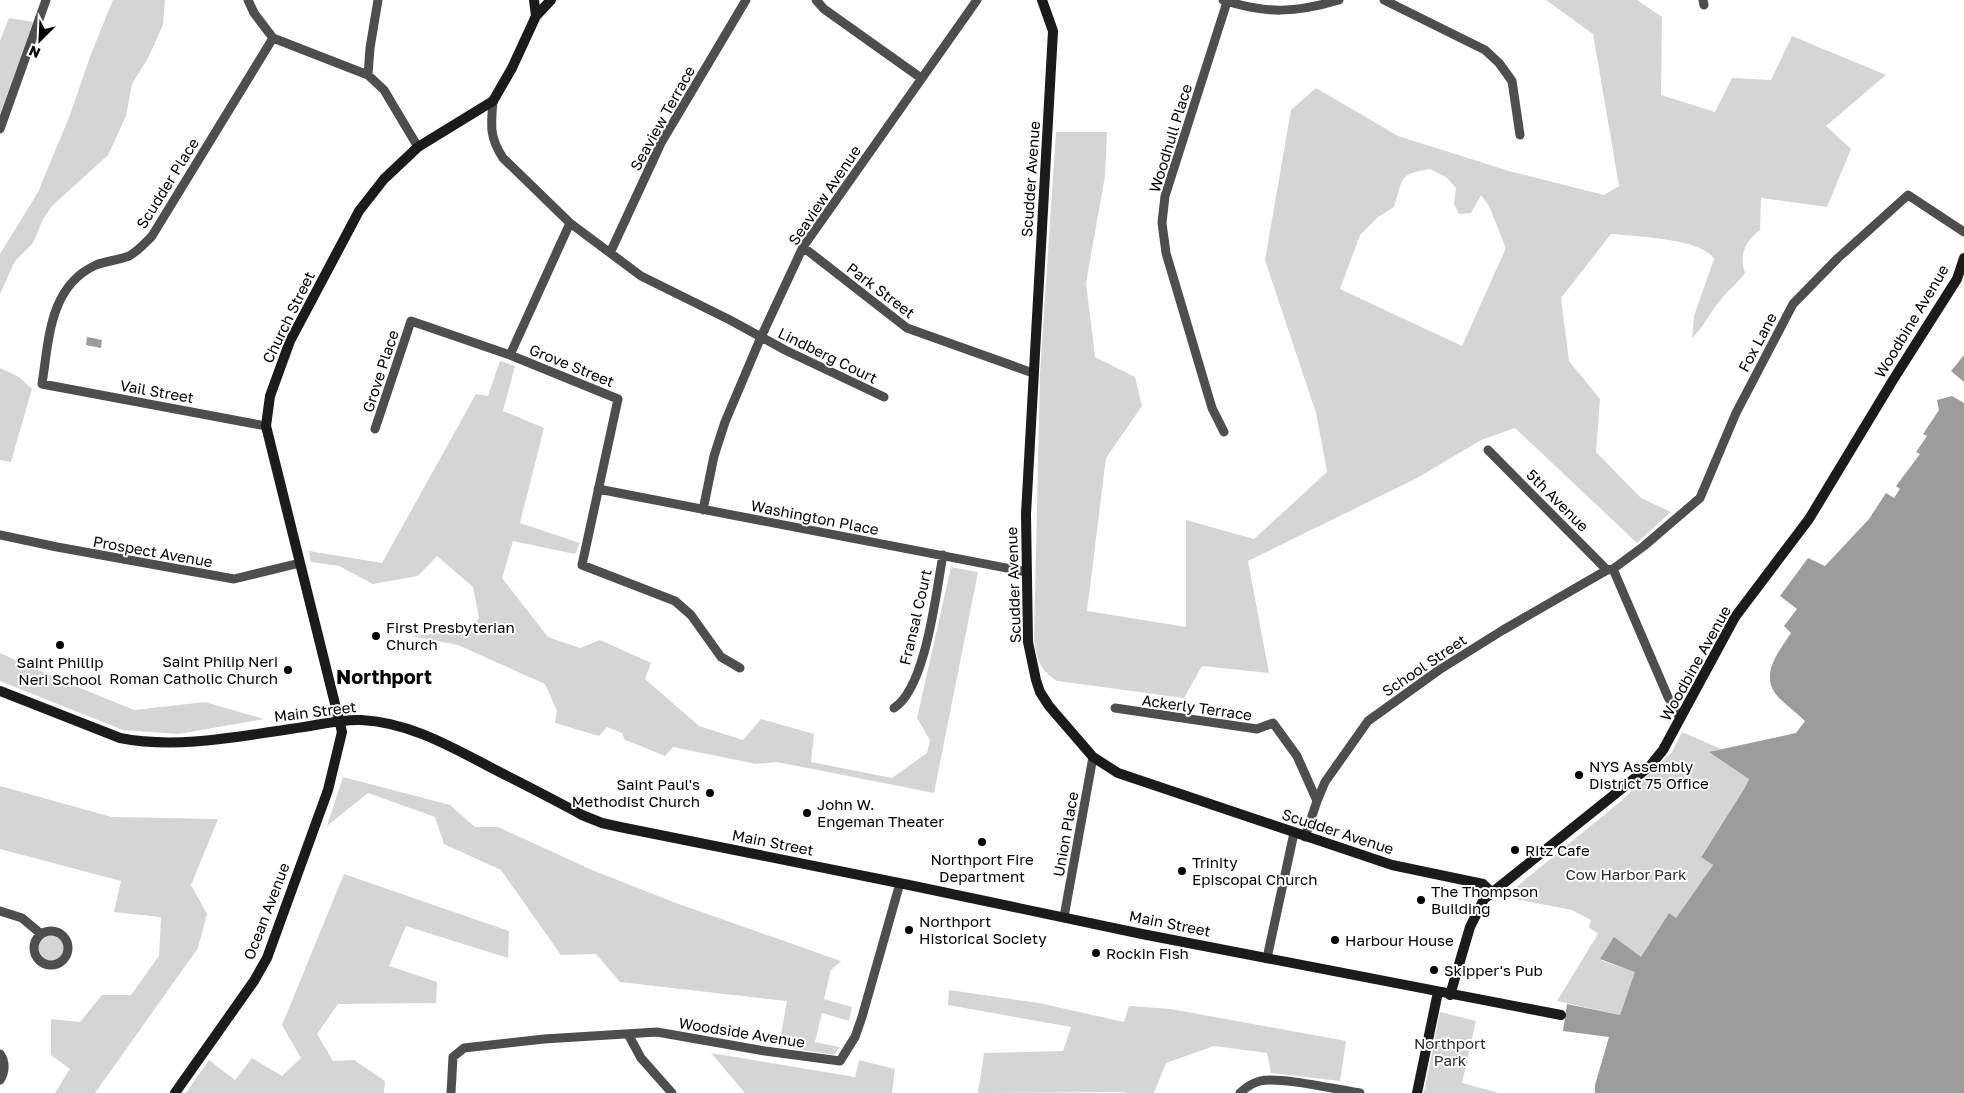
<svg xmlns="http://www.w3.org/2000/svg" width="1964" height="1093" font-family="'Golos Text',sans-serif">
	<style>
		.green { fill: #d5d5d5; fill-rule: evenodd }
		.water { fill: #9c9c9c }
		.lines { fill: none; stroke-linecap: round; stroke-linejoin: round }
		.street { stroke: #4e4e4e; stroke-width: 9 }
		.secondary { stroke: #1b1b1b; stroke-width: 10 }
		.poi-dot { fill: #000; stroke: #fff; stroke-width: 2 }
		.labels { text-anchor: middle; dominant-baseline: central; stroke-width: 4; stroke-linejoin: round; paint-order: stroke }
		.street-label { font-size: 15px; fill: #000; stroke: #fff }
		.poi-label { font-size: 15px; fill: #000; stroke: #fff; text-anchor: start }
		.park-label { font-size: 15px; fill: #2c2c2c; stroke: #fff }
		.district-label { font-size: 20px; font-weight: bold; fill: #000; stroke: #fff }
	</style>
	<rect width="100%" height="100%" fill="#fff"/>
	<path class="green" d="M 113,0 L 165,0 L 163,25 L 149,56 L 132,84 L 126,116 L 108,155 L 52,206 L 43,219 L 33,243 L 15,261 L 0,294 L 0,254 L 38,192 L 70,115 L 91,54 Z
		M 1546,0 L 1637,0 L 1662,17 L 1661,95 L 1715,112 L 1732,78 L 1771,80 L 1792,36 L 1886,75 L 1826,126 L 1851,149 L 1827,207 L 1761,198 L 1760,230 C 1745,241 1739,255 1745,273 C 1737,284 1726,292 1718,303 C 1709,314 1703,328 1692,338 L 1694,316 L 1714,259 C 1704,239 1634,236 1611,234 L 1561,298 L 1569,361 L 1600,399 L 1596,452 L 1641,498 L 1671,512 L 1637,543 L 1515,428 L 1481,440 L 1417,478 L 1248,561 L 1269,673 L 1202,666 L 1184,698 L 1057,681 C 1039,669 1038,661 1034,641 L 1040,373 L 1056,132 L 1107,132 L 1105,176 L 1086,283 L 1095,357 L 1135,377 L 1142,406 L 1106,458 L 1087,611 L 1186,627 L 1186,520 L 1254,539 L 1327,472 L 1316,413 L 1265,260 L 1291,110 L 1316,88 L 1398,136 L 1509,171 L 1604,195 L 1619,186 L 1593,34 ZM 1430,169 L 1446,177 L 1456,188 L 1454,204 L 1459,214 L 1471,213 L 1481,195 L 1489,206 L 1506,248 L 1462,346 L 1340,289 L 1360,235 L 1378,217 L 1394,207 C 1403,180 1397,174 1430,169 Z
		M 9,18 L 33,22 L 0,115 L 0,41 Z
		M 500,361 L 515,366 L 503,411 L 544,428 L 520,523 L 580,543 L 575,554 L 513,541 L 502,578 L 548,637 L 580,648 L 600,640 L 651,663 L 645,679 L 699,726 L 743,740 L 761,719 L 814,734 L 811,762 L 892,778 L 927,753 L 930,740 L 917,718 L 951,567 L 978,572 L 934,793 L 777,762 L 756,764 L 673,747 L 665,756 L 625,740 L 622,733 L 607,727 L 599,736 L 555,723 L 557,711 L 545,684 L 458,645 L 411,636 L 469,630 L 479,618 L 473,587 L 437,556 L 418,576 L 373,584 L 339,566 L 311,562 L 309,551 L 382,563 L 476,394 L 488,396 Z
		M 0,368 L 19,377 L 32,389 L 11,462 L 0,460 Z
		M 0,653 L 63,681 L 134,710 L 205,702 L 264,719 L 178,734 L 123,730 L 0,681 Z
		M 1682,732 L 1721,749 L 1710,752 L 1749,778 L 1744,789 L 1701,856 L 1713,865 L 1676,918 L 1669,913 L 1641,958 L 1600,960 L 1636,972 L 1620,1015 L 1557,1001 L 1598,934 L 1589,927 L 1591,920 L 1572,910 L 1504,897 L 1620,802 L 1672,752 Z
		M 343,777 L 450,805 L 475,827 L 498,827 L 592,870 L 676,903 L 841,961 L 831,970 L 824,999 L 852,1007 L 849,1021 L 822,1013 L 815,1042 L 840,1047 L 834,1055 L 779,1046 L 787,1001 L 620,982 L 596,954 L 561,955 L 501,870 L 444,844 L 435,817 L 368,793 L 327,826 Z
		M 0,786 L 112,817 L 218,819 L 191,885 L 207,914 L 198,948 L 95,1093 L 55,1093 L 70,1069 L 51,1055 L 51,1019 L 80,1022 L 102,995 L 131,995 L 159,956 L 161,917 L 114,912 L 121,881 L 0,849 Z
		M 344,874 L 509,931 L 508,958 L 406,926 L 389,966 L 437,982 L 436,1003 L 338,1004 L 317,1034 L 333,1061 L 354,1060 L 385,1081 L 384,1093 L 186,1093 L 209,1060 L 235,1080 L 252,1058 L 282,1076 L 301,1058 L 282,1025 Z
		M36 948a14 14 0 1 1 28 0a14 14 0 1 1-28 0Z
		M 949,990 L 1039,1003 L 1124,1022 L 1129,1006 L 1171,1009 L 1346,1041 L 1340,1081 L 1271,1073 L 1267,1053 L 1214,1046 L 1166,1063 L 1154,1093 L 1126,1093 L 1124,1092 L 978,1093 L 984,1053 L 1063,1051 L 1071,1027 L 948,1005 Z
		M 1440,1012 L 1476,1021 L 1462,1083 L 1499,1093 L 1424,1093 Z
		M 711,1053 L 855,1077 L 859,1060 L 895,1069 L 892,1093 L 745,1093 Z"/>
	<path class="water" d="M 87,337 L 102,340 L 101,348 L 86,345 Z
		M 1964,355 L 1964,382 L 1951,371 Z
		M 1952,396 L 1964,403 L 1964,1093 L 1595,1093 L 1595,1085 L 1609,1037 L 1563,1031 L 1567,1004 L 1620,1015 L 1635,972 L 1600,959 L 1614,937 L 1641,957 L 1669,913 L 1676,918 L 1713,865 L 1701,857 L 1744,789 L 1749,779 L 1709,752 L 1796,733 L 1805,721 C 1797,713 1787,706 1779,698 C 1758,676 1778,653 1791,633 L 1784,626 L 1797,609 L 1780,596 L 1808,558 L 1825,566 L 1869,519 L 1886,493 L 1894,498 L 1900,489 L 1896,486 L 1920,454 L 1916,452 L 1927,436 L 1923,434 L 1939,410 L 1937,400 Z"/>
	<g class="lines">
		<path class="street" d="M 248,0 L 254,13 L 273,38
			M 816,0 L 824,9 L 921,78
			M 1223,0 C 1266,14 1295,13 1339,0
			M 1384,0 L 1485,50 L 1499,63 L 1512,81 L 1520,135
			M 1703,0 L 1704,5
			M 273,38 L 368,75 L 384,90 L 418,147
			M 368,75 L 370,48 L 378,0
			M 493,101 C 491,125 489,137 503,158 L 570,223 L 641,276 L 730,320 L 785,350 L 884,397
			M 0,129 L 46,0
			M 803,247 L 907,328 L 1033,373
			M 610,253 L 661,143 L 746,0
			M 510,355 L 570,223
			M 266,426 L 42,384 C 49,340 49,286 96,265 C 106,261 119,260 129,256 C 138,251 145,243 152,236 L 273,38
			M 375,429 L 411,321 L 510,355 L 618,399 L 582,565 L 675,601 L 691,615 L 721,657 L 740,668
			M 1224,432 L 1212,408 L 1166,253 L 1162,223 L 1165,196 L 1227,2
			M 1488,450 L 1607,570
			M 598,489 L 1027,572
			M 703,510 L 714,456 L 725,422 L 761,337 L 803,247 L 977,0
			M 0,535 L 57,547 L 234,579 L 300,563
			M 1613,569 L 1668,697 L 1680,718
			M 894,708 C 926,688 936,592 943,555
			M 1115,708 L 1257,729 L 1273,723 L 1297,756 L 1317,801
			M 1305,837 L 1317,801 L 1325,782 L 1368,721 L 1439,670 L 1503,630 L 1607,570 L 1613,569 L 1644,546 L 1700,498 L 1736,413 L 1793,304 L 1838,258 L 1908,195 L 1964,232
			M 0,911 L 22,918 L 41,934
			M 1064,917 L 1093,757
			M34 948a17 17 0 1 1 34 0a17 17 0 1 1-34 0Z
			M 1267,958 L 1294,833
			M 628,1034 L 641,1058 L 672,1093
			M 0,1054 C 6,1062 5,1072 0,1080
			M 451,1093 L 453,1057 L 464,1048 L 544,1039 L 657,1032 L 765,1051 L 840,1061 L 855,1037 L 862,1017 L 900,883
			M 1240,1093 C 1245,1088 1253,1083 1260,1081 C 1278,1076 1339,1090 1360,1093"/>
		<path class="secondary" d="M 1042,0 L 1053,31 L 1026,514 L 1028,642 L 1036,680 L 1040,692 L 1049,706 L 1093,757 L 1118,773 L 1392,865 L 1483,884 L 1491,892
			M 536,16 L 551,0
			M 0,691 L 120,738 C 180,750 245,735 304,727 C 323,724 342,719 361,720 C 407,722 448,745 488,766 C 519,782 551,798 582,815 L 602,823 L 620,827 L 909,885 L 1142,934 L 1561,1015
			M 1450,995 L 1470,927 L 1484,899 L 1650,766 L 1663,750 L 1735,617 L 1809,519 L 1893,380 L 1957,279 L 1964,258
			M 175,1093 L 254,981 L 267,958 L 328,790 L 342,732 L 266,426 L 270,396 L 290,341 L 359,211 L 384,179 L 418,147 L 493,101 L 512,68 L 536,16 L 534,0
			M 1417,1093 L 1438,992"/>
	</g>
	<g class="poi-dot">
		<circle cx="376" cy="636" r="5"/>
		<circle cx="60" cy="645" r="5"/>
		<circle cx="288" cy="670" r="5"/>
		<circle cx="1579" cy="775" r="5"/>
		<circle cx="710" cy="793" r="5"/>
		<circle cx="807" cy="813" r="5"/>
		<circle cx="982" cy="842" r="5"/>
		<circle cx="1515" cy="850" r="5"/>
		<circle cx="1182" cy="871" r="5"/>
		<circle cx="1421" cy="900" r="5"/>
		<circle cx="909" cy="930" r="5"/>
		<circle cx="1335" cy="940" r="5"/>
		<circle cx="1096" cy="953" r="5"/>
		<circle cx="1434" cy="970" r="5"/>
	</g>
	<g class="labels">
		<g class="street-label">
			<text transform="translate(662 118) rotate(-61)">Seaview Terrace</text>
			<text transform="translate(1170 138) rotate(-73)">Woodhull Place</text>
			<text transform="translate(1030 179) rotate(-86)">Scudder Avenue</text>
			<text transform="translate(167 183) rotate(-58)">Scudder Place</text>
			<text transform="translate(824 195) rotate(-56)">Seaview Avenue</text>
			<text transform="translate(881 290) rotate(37)">Park Street</text>
			<text transform="translate(288 317) rotate(-64)">Church Street</text>
			<text transform="translate(1911 321) rotate(-59)">Woodbine Avenue</text>
			<text transform="translate(1757 342) rotate(-62)">Fox Lane</text>
			<text transform="translate(828 355) rotate(26)">Lindberg Court</text>
			<text transform="translate(572 365) rotate(22)">Grove Street</text>
			<text transform="translate(380 371) rotate(-72)">Grove Place</text>
			<text transform="translate(157 391) rotate(10)">Vail Street</text>
			<text transform="translate(1558 500) rotate(45)">5th Avenue</text>
			<text transform="translate(815 517) rotate(11)">Washington Place</text>
			<text transform="translate(153 551) rotate(10)">Prospect Avenue</text>
			<text transform="translate(1013 585) rotate(-92)">Scudder Avenue</text>
			<text transform="translate(915 617) rotate(-77)">Fransal Court</text>
			<text transform="translate(1695 663) rotate(-61)">Woodbine Avenue</text>
			<text transform="translate(1424 665) rotate(-34)">School Street</text>
			<text transform="translate(1197 707) rotate(8)">Ackerly Terrace</text>
			<text transform="translate(315 711) rotate(-7)">Main Street</text>
			<text transform="translate(1338 831) rotate(18)">Scudder Avenue</text>
			<text transform="translate(1065 834) rotate(-80)">Union Place</text>
			<text transform="translate(773 842) rotate(11)">Main Street</text>
			<text transform="translate(266 911) rotate(-69)">Ocean Avenue</text>
			<text transform="translate(1170 923) rotate(11)">Main Street</text>
			<text transform="translate(742 1032) rotate(9)">Woodside Avenue</text>
		</g>
		<g class="poi-label">
			<text x="386" y="627">First Presbyterian<tspan x="386" dy="17">Church</tspan></text>
			<text x="278" y="661" text-anchor="end">Saint Philip Neri<tspan x="278" dy="17">Roman Catholic Church</tspan></text>
			<text x="60" y="662" text-anchor="middle">Saint Phillip<tspan x="60" dy="17">Neri School</tspan></text>
			<text x="1589" y="766">NYS Assembly<tspan x="1589" dy="17">District 75 Office</tspan></text>
			<text x="700" y="784" text-anchor="end">Saint Paul's<tspan x="700" dy="17">Methodist Church</tspan></text>
			<text x="817" y="804">John W.<tspan x="817" dy="17">Engeman Theater</tspan></text>
			<text x="1525" y="850">Ritz Cafe</text>
			<text x="982" y="859" text-anchor="middle">Northport Fire<tspan x="982" dy="17">Department</tspan></text>
			<text x="1192" y="862">Trinity<tspan x="1192" dy="17">Episcopal Church</tspan></text>
			<text x="1431" y="891">The Thompson<tspan x="1431" dy="17">Building</tspan></text>
			<text x="919" y="921">Northport<tspan x="919" dy="17">Historical Society</tspan></text>
			<text x="1345" y="940">Harbour House</text>
			<text x="1106" y="953">Rockin Fish</text>
			<text x="1444" y="970">Skipper's Pub</text>
		</g>
		<g class="park-label">
			<text x="1626" y="874">Cow Harbor Park</text>
			<text x="1450" y="1043">Northport<tspan x="1450" dy="17">Park</tspan></text>
		</g>
		<g class="district-label">
			<text x="384" y="676">Northport</text>
		</g>
	</g>
	<g transform="translate(40 40) rotate(204)" stroke="#ffffff" stroke-width="4" paint-order="stroke">
	<path d="M0-4L9 19L0 12L-9 19Z" fill="#000000"/>
	<text y="-8" font-size="14" font-weight="bold" text-anchor="middle" fill="#000000">N</text>
	</g>
</svg>
